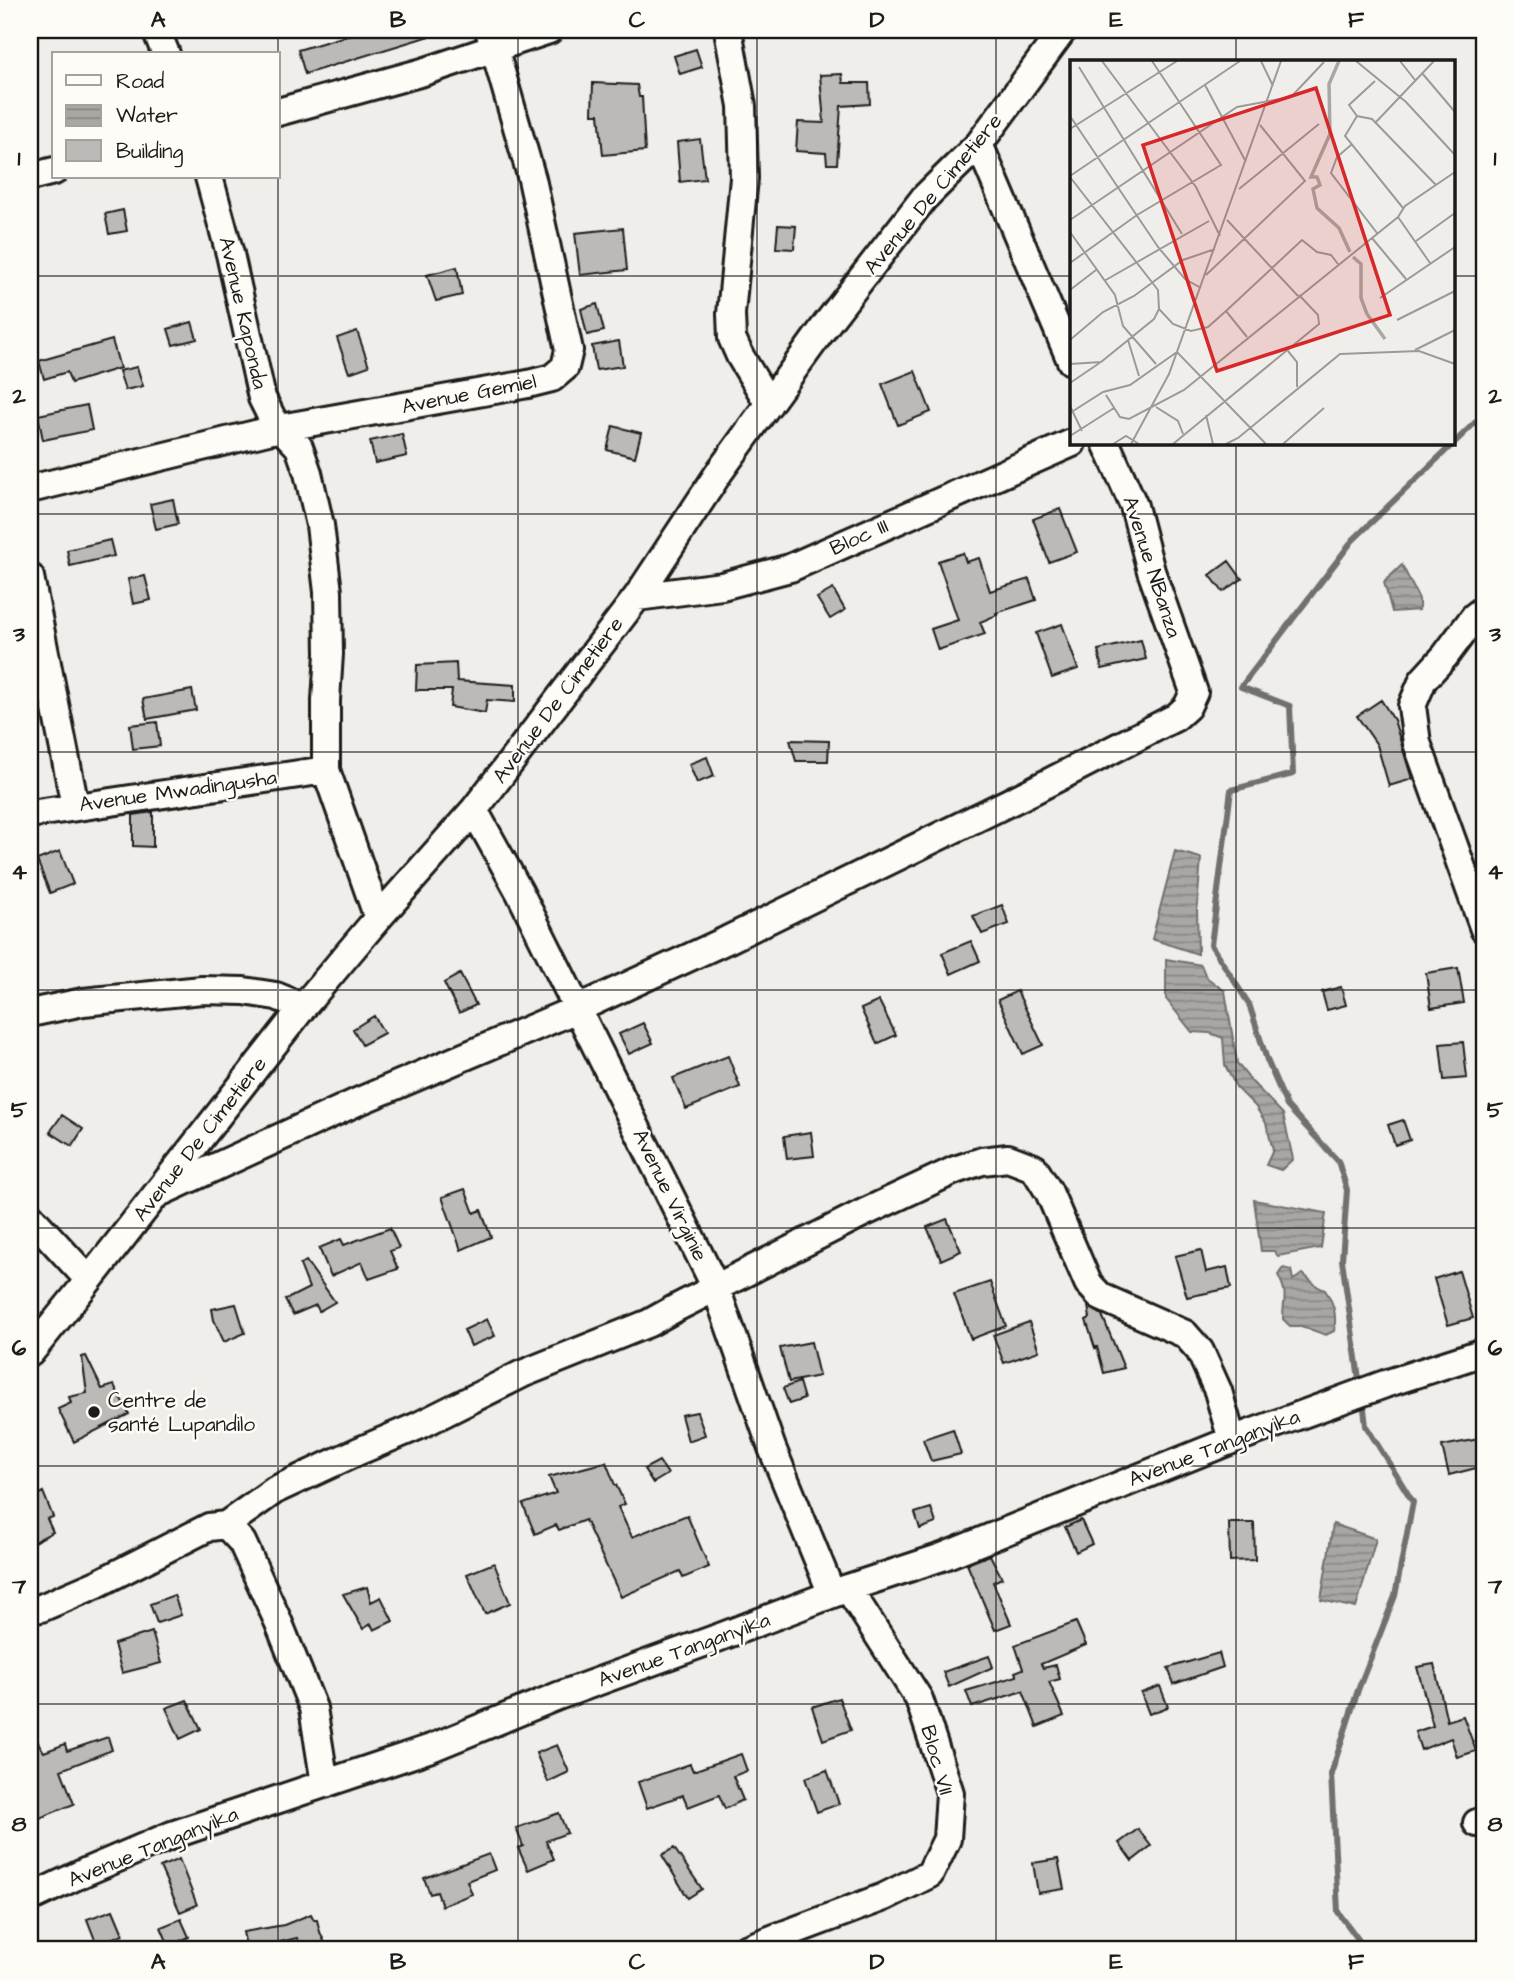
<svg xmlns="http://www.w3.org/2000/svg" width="1514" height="1980" font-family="'Architects Daughter',sans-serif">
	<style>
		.water { fill: url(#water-rules); stroke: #706f6d; stroke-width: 2 }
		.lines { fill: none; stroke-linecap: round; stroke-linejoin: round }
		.stream { stroke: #706f6d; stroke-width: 6 }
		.building { fill: #bbbab6; stroke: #1c1c1c; stroke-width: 2 }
		.minor-casing { stroke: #1c1c1c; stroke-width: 32 }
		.minor { stroke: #fdfcf7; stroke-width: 26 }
		.grid { fill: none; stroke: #1c1c1c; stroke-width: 2; stroke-opacity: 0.55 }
		.poi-dot { fill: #1c1c1c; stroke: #fdfcf7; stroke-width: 2.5 }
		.labels { text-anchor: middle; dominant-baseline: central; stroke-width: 5; stroke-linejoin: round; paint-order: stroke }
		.street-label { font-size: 21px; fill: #1c1c1c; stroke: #fdfcf7 }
		.poi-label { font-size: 21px; fill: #1c1c1c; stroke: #fdfcf7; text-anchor: start }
		.inset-river { fill: none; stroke: #a8a7a3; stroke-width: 3.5 }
		.inset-road { fill: none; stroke: #9b9a98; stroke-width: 2 }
		.view { fill: #d62828; fill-opacity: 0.15; stroke: #d62828; stroke-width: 3.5 }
		.inset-edge { fill: none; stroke: #1c1c1c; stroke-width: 3.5 }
		.neatline { fill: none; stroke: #1c1c1c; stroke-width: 2.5 }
		.grid-label { font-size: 23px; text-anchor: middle; font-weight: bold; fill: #1c1c1c }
	</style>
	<defs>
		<pattern id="water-rules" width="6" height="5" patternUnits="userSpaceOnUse" patternTransform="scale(1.75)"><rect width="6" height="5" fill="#a8a7a3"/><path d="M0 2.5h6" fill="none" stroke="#888784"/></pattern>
	</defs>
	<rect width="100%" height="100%" fill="#f0eeea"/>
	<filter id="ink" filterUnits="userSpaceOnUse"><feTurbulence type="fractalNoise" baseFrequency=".0143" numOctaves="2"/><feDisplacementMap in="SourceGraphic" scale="14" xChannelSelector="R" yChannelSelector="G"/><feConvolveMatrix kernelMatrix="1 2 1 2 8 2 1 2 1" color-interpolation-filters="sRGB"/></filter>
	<g filter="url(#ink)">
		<path class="water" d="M 1402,565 L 1419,599 L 1419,610 L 1392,612 L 1384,582 Z
			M 1175,851 L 1201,858 L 1197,908 L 1198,954 L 1152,939 Z
			M 1166,959 L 1201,965 L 1206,977 L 1225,991 L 1237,1063 L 1251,1081 L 1283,1114 L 1293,1159 L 1281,1170 L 1266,1165 L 1273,1150 L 1266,1123 L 1255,1106 L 1236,1087 L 1225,1065 L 1223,1038 L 1210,1033 L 1192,1032 L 1166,999 Z
			M 1254,1200 L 1326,1213 L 1321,1248 L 1278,1256 L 1274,1251 L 1261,1251 Z
			M 1283,1268 L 1291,1270 L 1293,1280 L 1303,1274 L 1318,1287 L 1325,1290 C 1334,1303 1337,1315 1334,1331 L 1326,1335 L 1301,1326 L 1290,1326 L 1283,1319 C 1283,1298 1289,1296 1278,1275 Z
			M 1333,1524 L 1376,1539 L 1356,1608 L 1321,1600 Z"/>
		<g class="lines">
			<path class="stream" d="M 1360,1386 L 1342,1260 L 1347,1190 L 1338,1161 L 1287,1106 L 1267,1060 L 1249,1004 L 1211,945 L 1231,790 L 1293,774 L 1290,706 L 1241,687 L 1353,540 L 1484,414
				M 1363,1400 L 1366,1426 L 1413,1502 L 1395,1596 L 1358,1690 L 1331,1774 L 1338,1912 L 1366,1950"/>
		</g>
		<path class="building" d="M 366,30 L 436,30 L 436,34 L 305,74 L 298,50 Z
			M 696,49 L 702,67 L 680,74 L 674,56 Z
			M 842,74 L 843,83 L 869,83 L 870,104 L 841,106 L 837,164 L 827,164 L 826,153 L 796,151 L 798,122 L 824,123 L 820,75 Z
			M 593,83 L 637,85 L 639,97 L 642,97 L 645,151 L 603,155 L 599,114 L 592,114 Z
			M 700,139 L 705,179 L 680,182 L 677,142 Z
			M 123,210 L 127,231 L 109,234 L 105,214 Z
			M 778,225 L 796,226 L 794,249 L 776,248 Z
			M 623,228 L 627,270 L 580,275 L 575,233 Z
			M 457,267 L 462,295 L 436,301 L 427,275 Z
			M 597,304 L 604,331 L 587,335 L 581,309 Z
			M 192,322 L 197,339 L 173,345 L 168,329 Z
			M 357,331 L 369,366 L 349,373 L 337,338 Z
			M 112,340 L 120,368 L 71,383 L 67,372 L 44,379 L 39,361 Z
			M 619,341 L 623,366 L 596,370 L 592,346 Z
			M 137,367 L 143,386 L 125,390 L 119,371 Z
			M 915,371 L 931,412 L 898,425 L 882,384 Z
			M 87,405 L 92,430 L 43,440 L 38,415 Z
			M 613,426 L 641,433 L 635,457 L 607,450 Z
			M 402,434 L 407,456 L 375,463 L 370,441 Z
			M 173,499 L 178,524 L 156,529 L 150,504 Z
			M 1060,509 L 1077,552 L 1049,562 L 1033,519 Z
			M 110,540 L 114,556 L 70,566 L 67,550 Z
			M 963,553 L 966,562 L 979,558 L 990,591 L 1029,579 L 1036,600 L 996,613 L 997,615 L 980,622 L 985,634 L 938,650 L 931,629 L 958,620 L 938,561 Z
			M 1229,561 L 1242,579 L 1223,592 L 1210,575 Z
			M 145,576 L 151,600 L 133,604 L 128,579 Z
			M 833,589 L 845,610 L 830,619 L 817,598 Z
			M 1062,624 L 1078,669 L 1052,678 L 1036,633 Z
			M 1141,640 L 1146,659 L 1102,669 L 1098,650 Z
			M 456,663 L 457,681 L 515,685 L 515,702 L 487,700 L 485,713 L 450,707 L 452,690 L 416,690 L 417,665 Z
			M 192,690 L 196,710 L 147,719 L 143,699 Z
			M 1381,700 L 1394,720 L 1412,779 L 1389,786 L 1377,745 L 1357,716 Z
			M 157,722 L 160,746 L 133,749 L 130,725 Z
			M 790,740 L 829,741 L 828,761 L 796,761 Z
			M 707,757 L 714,776 L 697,783 L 689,764 Z
			M 153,812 L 153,847 L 133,846 L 133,815 Z
			M 60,851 L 73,884 L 50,893 L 37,860 Z
			M 1002,905 L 1009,924 L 982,934 L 973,916 Z
			M 971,941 L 980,961 L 951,974 L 942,953 Z
			M 1458,968 L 1464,1003 L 1431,1008 L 1426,973 Z
			M 460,974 L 476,1005 L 459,1013 L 444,983 Z
			M 1341,987 L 1346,1005 L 1327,1010 L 1322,992 Z
			M 1017,991 L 1043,1045 L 1023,1054 L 998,1000 Z
			M 879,1001 L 896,1035 L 877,1044 L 861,1009 Z
			M 374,1016 L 384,1033 L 362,1045 L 353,1029 Z
			M 643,1023 L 653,1043 L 629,1054 L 619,1034 Z
			M 1463,1042 L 1467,1078 L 1444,1080 L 1440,1044 Z
			M 728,1056 L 740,1087 L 686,1109 L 673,1078 Z
			M 62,1115 L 83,1129 L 72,1146 L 50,1132 Z
			M 1403,1120 L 1410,1140 L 1395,1145 L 1388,1125 Z
			M 811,1132 L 814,1156 L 787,1159 L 784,1136 Z
			M 465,1189 L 474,1213 L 481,1210 L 491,1237 L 461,1250 L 442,1197 Z
			M 947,1219 L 961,1251 L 941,1260 L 927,1227 Z
			M 390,1228 L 399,1248 L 390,1251 L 398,1269 L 369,1279 L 362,1262 L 331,1276 L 319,1248 L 341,1239 L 344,1245 Z
			M 1201,1250 L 1206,1272 L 1227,1267 L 1231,1288 L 1187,1297 L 1175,1256 Z
			M 306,1261 L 335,1302 L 319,1311 L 316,1305 L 293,1315 L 285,1300 L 309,1288 L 300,1265 Z
			M 1459,1271 L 1473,1318 L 1448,1325 L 1434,1279 Z
			M 990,1282 L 1006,1326 L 971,1339 L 954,1294 Z
			M 236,1304 L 245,1333 L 224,1342 L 214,1320 L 212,1309 Z
			M 1088,1306 L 1102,1315 L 1124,1368 L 1104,1373 L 1097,1347 L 1095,1348 L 1086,1320 L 1090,1318 Z
			M 487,1319 L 495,1336 L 471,1346 L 464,1330 Z
			M 1029,1322 L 1039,1351 L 1004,1363 L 993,1335 Z
			M 811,1342 L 819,1376 L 789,1382 L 780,1348 Z
			M 86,1356 L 102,1389 L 114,1385 L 129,1414 L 74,1442 L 58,1409 L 71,1403 L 69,1397 L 87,1393 L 82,1357 Z
			M 799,1382 L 804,1399 L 789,1404 L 783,1388 Z
			M 697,1412 L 705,1435 L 688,1441 L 681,1415 Z
			M 953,1429 L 961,1454 L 931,1461 L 923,1439 Z
			M 1484,1438 L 1484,1466 L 1449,1475 L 1442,1446 Z
			M 659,1461 L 668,1474 L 653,1483 L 644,1469 Z
			M 606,1462 L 615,1485 L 616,1485 L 625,1504 L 618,1507 L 632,1537 L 687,1515 L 709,1567 L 683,1578 L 680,1571 L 621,1597 L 585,1520 L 559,1530 L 556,1525 L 535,1534 L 523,1504 L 556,1493 L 549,1477 Z
			M 30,1484 L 35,1496 L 43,1492 L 53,1517 L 47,1519 L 53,1532 L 30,1544 Z
			M 931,1508 L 936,1523 L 920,1529 L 915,1513 Z
			M 1081,1520 L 1092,1544 L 1076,1552 L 1065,1527 Z
			M 1229,1523 L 1254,1523 L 1255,1560 L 1230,1561 Z
			M 990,1555 L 1002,1578 L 993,1582 L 1011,1624 L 995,1630 L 967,1564 Z
			M 494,1563 L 510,1603 L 485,1614 L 467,1574 Z
			M 367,1587 L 371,1602 L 381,1597 L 393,1621 L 374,1630 L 371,1624 L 363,1629 L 343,1594 Z
			M 174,1595 L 181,1615 L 157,1623 L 150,1604 Z
			M 1076,1622 L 1086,1645 L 1041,1664 L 1043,1668 L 1056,1665 L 1060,1679 L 1049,1682 L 1064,1716 L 1037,1727 L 1023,1691 L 972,1707 L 966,1691 L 1017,1676 L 1015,1672 L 1023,1669 L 1015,1645 Z
			M 152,1632 L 161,1663 L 122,1673 L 114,1644 Z
			M 1219,1653 L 1223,1667 L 1174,1684 L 1168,1668 Z
			M 989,1656 L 993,1667 L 949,1687 L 943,1672 Z
			M 1434,1664 L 1447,1721 L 1463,1716 L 1476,1751 L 1457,1757 L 1451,1738 L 1421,1750 L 1415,1732 L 1433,1726 L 1417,1667 Z
			M 1160,1686 L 1168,1707 L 1149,1714 L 1141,1693 Z
			M 839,1698 L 851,1730 L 823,1740 L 812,1707 Z
			M 187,1700 L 201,1729 L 180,1739 L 166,1708 Z
			M 30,1729 L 44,1752 L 65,1744 L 67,1751 L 108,1737 L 112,1750 L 61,1770 L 74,1804 L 35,1820 L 30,1804 Z
			M 557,1745 L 569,1772 L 548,1782 L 536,1753 Z
			M 741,1754 L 747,1771 L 733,1776 L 743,1800 L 725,1809 L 719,1795 L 688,1807 L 683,1795 L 647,1808 L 638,1782 L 690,1764 L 693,1771 Z
			M 827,1770 L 839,1804 L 817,1812 L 805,1778 Z
			M 559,1813 L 567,1833 L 546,1841 L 554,1859 L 528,1870 L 518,1848 L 523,1846 L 516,1828 Z
			M 1138,1829 L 1151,1846 L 1132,1861 L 1119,1843 Z
			M 674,1848 L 702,1889 L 688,1898 L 662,1855 Z
			M 489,1854 L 495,1870 L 467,1881 L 472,1894 L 442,1906 L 437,1892 L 430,1894 L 424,1878 Z
			M 179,1859 L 197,1905 L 180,1912 L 160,1867 Z
			M 1058,1859 L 1064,1889 L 1038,1893 L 1033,1863 Z
			M 113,1910 L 123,1934 L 97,1945 L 87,1919 Z
			M 311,1914 L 314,1920 L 317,1920 L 320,1932 L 328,1950 L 301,1950 L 297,1938 L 247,1950 L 243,1932 L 284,1925 Z
			M 181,1919 L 189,1937 L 169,1946 L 161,1927 Z"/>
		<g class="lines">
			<defs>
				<path id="minor" d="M 156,30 L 166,54
					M 728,30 L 742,106 L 744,178 L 731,314 L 732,338 L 740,356 L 769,404
					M 278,112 L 423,72 L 549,30
					M 979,144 L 1071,361
					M 30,177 L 54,171
					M 209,177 L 230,254 L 262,398 L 273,420 L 299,447 L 308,473 L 320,525 L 328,592 L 329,654 L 326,700 L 326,770 L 378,918
					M 30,489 L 280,428 L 528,384 L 552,378 L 565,367 L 569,350 L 532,179 L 489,30
					M 30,577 L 75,806
					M 637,597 L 722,586 L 790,568 L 1072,443
					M 1484,609 L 1474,617 L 1445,656 L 1423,680 L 1412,706 L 1417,743 L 1484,929
					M 474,810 L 520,893 L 716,1288 L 772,1448 L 832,1594
					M 30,814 L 326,770
					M 30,1013 L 83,1002 L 202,990 L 244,991 L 276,996 L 303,1007
					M 159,1193 L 357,1102 L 577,1009 L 727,940 L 1032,791 L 1176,717 L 1187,707 L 1194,692 L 1151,571 L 1134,506 L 1106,443
					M 30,1216 L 89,1280
					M 30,1353 L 89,1280 L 303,1007 L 378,918 L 474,810 L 637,597 L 720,471 L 828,322 L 924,198 L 979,144 L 1063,30
					M 226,1525 L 275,1490 L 359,1451 L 418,1426 L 522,1374 L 649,1323 L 676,1308 L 861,1214 L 955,1170 L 982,1161 L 1008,1158 L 1034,1168 L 1049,1192 L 1088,1283 L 1101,1297 L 1185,1334 L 1200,1351 L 1218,1391 L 1232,1440
					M 30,1610 L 41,1608 L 97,1584 L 209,1527 L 226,1525 L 242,1542 L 278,1621 L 313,1708 L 325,1784
					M 1477,1823 L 1484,1820
					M 30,1898 L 85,1872 L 172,1835 L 431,1748 L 558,1696 L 720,1637 L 848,1588 L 942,1557 L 1232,1440 L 1385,1384 L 1484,1352
					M 743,1950 L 884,1897 L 930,1874 L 947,1839 L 950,1793 L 919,1699 L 848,1588"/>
			</defs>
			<use href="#minor" class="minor-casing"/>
			<use href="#minor" class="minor"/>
		</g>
	</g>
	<path class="grid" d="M 278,30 L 278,54M 518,30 L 518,1950M 757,30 L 757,1950M 996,30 L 996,1950M 1236,30 L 1236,61M 278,177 L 278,1950M 30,276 L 1071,276M 1453,276 L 1484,276M 1236,443 L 1236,1950M 30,514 L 1484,514M 30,752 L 1484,752M 30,990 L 1484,990M 30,1228 L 1484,1228M 30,1466 L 1484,1466M 30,1704 L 1484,1704"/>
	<circle class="poi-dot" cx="94" cy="1412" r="7"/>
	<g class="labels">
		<g class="street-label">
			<text transform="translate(933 194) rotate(-50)">Avenue De Cimetiere</text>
			<text transform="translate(243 313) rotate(77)">Avenue Kaponda</text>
			<text transform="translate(469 394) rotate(-11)">Avenue Gemiel</text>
			<text transform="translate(859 537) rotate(-24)">Bloc III</text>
			<text transform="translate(1152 567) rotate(72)">Avenue NBanza</text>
			<text transform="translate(558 700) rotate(-53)">Avenue De Cimetiere</text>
			<text transform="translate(178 791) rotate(-8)">Avenue Mwadingusha</text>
			<text transform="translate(200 1139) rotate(-52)">Avenue De Cimetiere</text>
			<text transform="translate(670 1195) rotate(64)">Avenue Virginie</text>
			<text transform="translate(1214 1448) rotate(-21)">Avenue Tanganyika</text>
			<text transform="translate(684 1650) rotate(-20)">Avenue Tanganyika</text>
			<text transform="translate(937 1760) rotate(74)">Bloc VII</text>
			<text transform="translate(153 1847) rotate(-22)">Avenue Tanganyika</text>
		</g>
		<g class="poi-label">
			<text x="108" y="1400">Centre de<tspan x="108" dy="24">santé Lupandilo</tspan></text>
		</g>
	</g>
	<g transform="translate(1070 60)">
		<rect width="385" height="385" fill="#f0eeea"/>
		<path class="inset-river" d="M 269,1 L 259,24 L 260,74 L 241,117 L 247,117 L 250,125 L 243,129 L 247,148 L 269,168 L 280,192M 283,197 L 291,204 L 291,238 L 297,254 L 315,279"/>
		<path class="inset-road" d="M 32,1 L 126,127 L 150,176M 191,1 L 203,26M 286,1 L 336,42 L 385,95M 330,1 L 345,20M 9,7 L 112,174M 352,13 L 385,52M 305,21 L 279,45 L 287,56 L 302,59 L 366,125M 135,25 L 176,102M 0,56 L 88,187 L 115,219 L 131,228M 287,56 L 275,76 L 333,148M 306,62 L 364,1M 0,69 L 107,1M 281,85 L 267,97 L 261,113 L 307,173M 0,116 L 170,1M 0,117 L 88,230 L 89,249 L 84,259 L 31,302 L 0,304M 169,129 L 249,64M 328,157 L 360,203M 0,160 L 167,47 L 221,37 L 254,2M 157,160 L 228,236M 0,172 L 45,235 L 53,266 L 86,304M 302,178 L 336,219M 346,181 L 385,153M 0,203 L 67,155 L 151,105 L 82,1M 136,215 L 235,121 L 190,65M 34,221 L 139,161M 0,230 L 26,210M 310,238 L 385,187M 89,249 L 103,264 L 121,271 L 138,267 L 156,251 L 177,277M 156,251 L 232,180 L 247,192 L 261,195 L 268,204M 327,260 L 385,231M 0,280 L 33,252 L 64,236 L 113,200 L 145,189M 58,280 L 69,316M 345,290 L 385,270M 218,291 L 227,302 L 227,327M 0,323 L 31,302M 36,335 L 50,357 L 59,359 L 114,330 L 328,157 L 335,146 L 385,112M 0,346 L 12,371M 86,347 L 108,361 L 113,374M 0,353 L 33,332 L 60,325 L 107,292 L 196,384M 136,355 L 143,384M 0,376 L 44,348M 43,384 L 56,376 L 69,384M 61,384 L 99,314 L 211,1M 103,384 L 249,264 L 248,255 L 229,235M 156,384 L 168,378 L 270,294 L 349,291 L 385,304M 213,384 L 254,348"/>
		<path class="view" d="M 246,28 L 320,255 L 147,311 L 73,85 Z"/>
		<rect width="385" height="385" class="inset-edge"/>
	</g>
	<rect width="1514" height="1980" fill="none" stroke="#fdfcf7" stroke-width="77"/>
	<rect x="52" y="52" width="228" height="126" fill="#fdfcf7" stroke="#a3a29f" stroke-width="2"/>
	<rect x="66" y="75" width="35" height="10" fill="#fdfcf7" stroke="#a3a29f" stroke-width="2"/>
	<text x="116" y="88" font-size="21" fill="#1c1c1c">Road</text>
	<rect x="66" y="105" width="35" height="21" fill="url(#water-rules)" stroke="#a3a29f" stroke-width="2"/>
	<text x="116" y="122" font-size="21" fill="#1c1c1c">Water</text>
	<rect x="66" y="140" width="35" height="21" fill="#bbbab6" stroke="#a3a29f" stroke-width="2"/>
	<text x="116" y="158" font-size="21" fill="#1c1c1c">Building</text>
	<rect x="38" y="38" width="1438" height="1903" class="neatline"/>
	<g class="grid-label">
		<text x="158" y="27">A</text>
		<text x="398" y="27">B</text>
		<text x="637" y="27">C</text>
		<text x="877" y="27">D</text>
		<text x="1116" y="27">E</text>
		<text x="1356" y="27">F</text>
		<text x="19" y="165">1</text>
		<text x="1495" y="165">1</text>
		<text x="19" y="403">2</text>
		<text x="1495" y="403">2</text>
		<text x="19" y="641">3</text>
		<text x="1495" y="641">3</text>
		<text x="19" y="879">4</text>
		<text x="1495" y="879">4</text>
		<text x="19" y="1117">5</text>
		<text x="1495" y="1117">5</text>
		<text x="19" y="1355">6</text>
		<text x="1495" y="1355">6</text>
		<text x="19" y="1593">7</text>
		<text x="1495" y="1593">7</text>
		<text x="19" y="1831">8</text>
		<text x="1495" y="1831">8</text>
		<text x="158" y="1969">A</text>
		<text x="398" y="1969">B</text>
		<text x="637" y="1969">C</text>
		<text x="877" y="1969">D</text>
		<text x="1116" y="1969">E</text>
		<text x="1356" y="1969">F</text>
	</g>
</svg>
